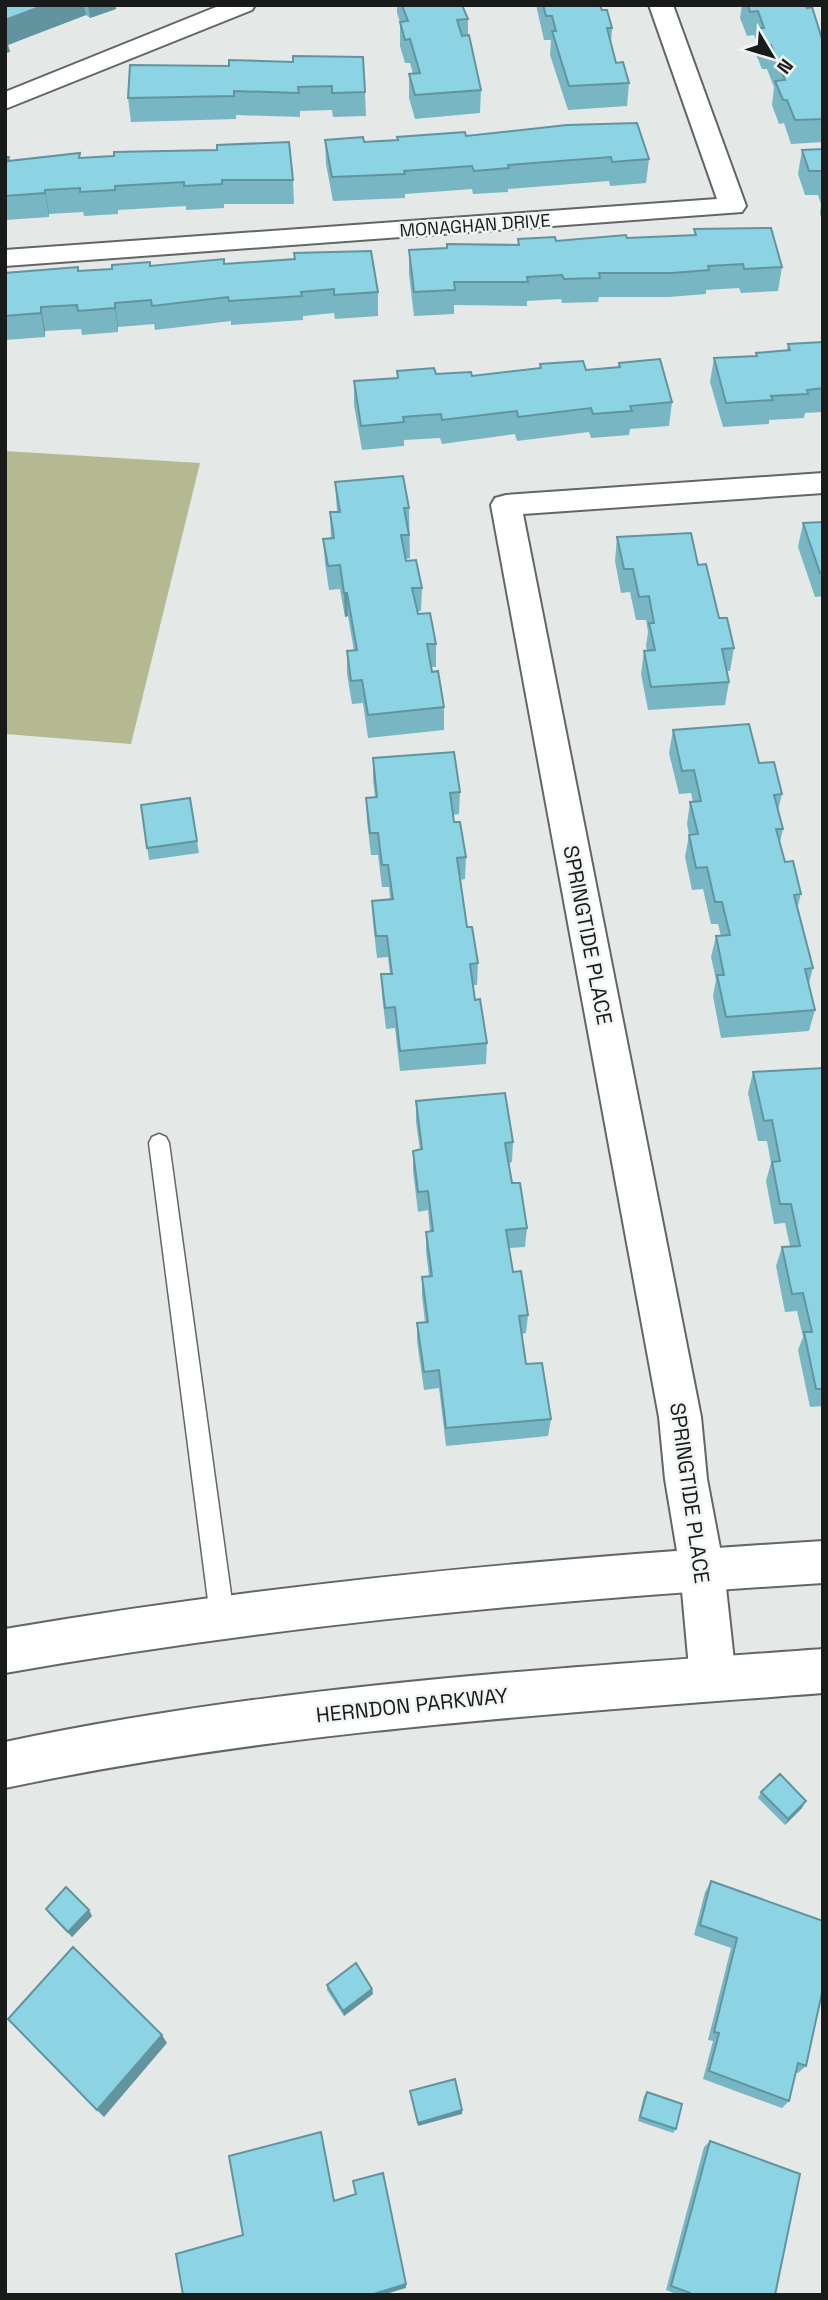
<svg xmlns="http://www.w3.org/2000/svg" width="828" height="2300" font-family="'Space Grotesk',sans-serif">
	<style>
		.green { fill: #b4b991 }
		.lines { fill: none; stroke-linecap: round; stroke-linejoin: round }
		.service-casing { stroke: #626665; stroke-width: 3 }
		.minor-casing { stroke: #626665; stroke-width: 4 }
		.secondary-casing { stroke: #626665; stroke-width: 4 }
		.service { fill: #fff; fill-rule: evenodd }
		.minor { fill: #fff; fill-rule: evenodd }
		.secondary { fill: #fff; fill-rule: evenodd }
		.wall { fill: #78b6c3 }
		.shaded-wall { fill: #62949f }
		.building { fill: #8cd4e3; stroke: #62949f; stroke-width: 2 }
		.labels { text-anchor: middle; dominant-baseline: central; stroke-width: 5; stroke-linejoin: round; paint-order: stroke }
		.far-street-label { font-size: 18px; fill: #191a1a; stroke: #f1f6f5 }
		.street-label { font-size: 21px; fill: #191a1a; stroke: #f1f6f5 }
	</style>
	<rect width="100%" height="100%" fill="#e4e9e8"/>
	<path class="green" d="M 5,451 L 200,463 L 131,744 L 5,734 Z"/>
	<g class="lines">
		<defs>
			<path id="service" d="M 159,1134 L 166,1137 L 169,1143 L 234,1616 L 231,1624 L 222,1628 L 213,1624 L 210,1616 L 149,1143 L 152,1137 Z"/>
			<path id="minor" d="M 221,5 L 255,5 L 252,10 L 5,109 L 5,92 Z
				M 649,5 L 673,5 L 746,206 L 742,212 L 5,266 L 5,250 L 717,199 Z
				M 823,473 L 823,493 L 523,514 L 701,1417 L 707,1479 L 724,1569 L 736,1679 L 729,1695 L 713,1701 L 697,1695 L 690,1679 L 680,1569 L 665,1479 L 659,1417 L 491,505 L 495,498 L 506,495 Z"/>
			<path id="secondary" d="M 823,1541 L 823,1583 C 548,1600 276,1625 5,1673 L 5,1629 C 276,1583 548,1558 823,1541 Z
				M 823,1649 L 823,1693 C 550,1714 274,1731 5,1788 L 5,1742 C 274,1685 550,1669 823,1649 Z"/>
		</defs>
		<use href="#service" class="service-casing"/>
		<use href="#minor" class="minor-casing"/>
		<use href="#secondary" class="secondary-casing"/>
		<use href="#service" class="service"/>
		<use href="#minor" class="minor"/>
		<use href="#secondary" class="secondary"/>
	</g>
	<path class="wall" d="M 5,5 L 115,5 L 116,9 L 90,18 L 86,15 L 30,36 L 8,45 L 10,52 L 5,53 Z
		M 397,5 L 462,5 L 468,19 L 468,35 L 481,90 L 480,113 L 415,119 L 409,98 L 409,74 L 413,74 L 410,63 L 405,63 L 400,46 L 400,22 L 397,13 Z
		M 536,5 L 600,5 L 602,10 L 612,28 L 611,44 L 616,63 L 629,83 L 627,106 L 568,110 L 550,55 L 551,40 L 544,40 Z
		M 742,5 L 806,5 L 823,42 L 823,142 L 791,144 L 784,123 L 779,124 L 772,105 L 774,87 L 767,69 L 762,69 L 755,52 L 757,42 L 754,35 L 747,36 L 740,18 Z
		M 229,66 L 365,92 L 366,116 L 333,117 L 332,110 L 300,111 L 300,117 L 236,115 L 236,119 L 131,122 L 128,98 Z
		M 466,136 L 649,159 L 646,183 L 610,186 L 609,181 L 508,189 L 508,192 L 473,194 L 472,189 L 405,194 L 405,198 L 333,201 L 326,164 L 325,140 L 364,142 L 397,140 L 397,137 Z
		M 823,149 L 823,222 L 820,214 L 821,204 L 818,195 L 805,195 L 798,174 L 802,150 Z
		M 80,153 L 80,158 L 293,180 L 294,204 L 224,204 L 224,208 L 186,210 L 186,206 L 118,210 L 118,214 L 84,216 L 83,212 L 49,214 L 49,217 L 5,220 L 5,157 L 9,157 L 9,161 Z
		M 694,229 L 782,267 L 778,291 L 741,293 L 739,288 L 706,290 L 706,294 L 669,297 L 599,297 L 598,302 L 562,303 L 561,299 L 527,301 L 527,306 L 454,305 L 454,314 L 414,316 L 409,274 L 409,250 L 518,245 L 518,239 L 556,241 L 694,235 Z
		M 294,253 L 378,292 L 378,316 L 335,319 L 334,313 L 303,316 L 303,320 L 231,325 L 231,321 L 155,330 L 154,324 L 118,327 L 118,332 L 82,335 L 81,329 L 45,331 L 45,337 L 5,340 L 5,273 L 79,271 L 150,266 L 225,264 L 294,259 Z
		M 823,342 L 823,412 L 805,413 L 804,418 L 769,420 L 769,424 L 723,427 L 710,382 L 714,358 L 755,356 L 756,353 L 787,350 L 788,344 Z
		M 619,363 L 672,402 L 669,426 L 630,429 L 629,435 L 591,438 L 589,432 L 517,441 L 515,434 L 442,444 L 440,438 L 404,440 L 404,446 L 362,450 L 354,405 L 354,381 L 397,378 L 397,371 L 436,374 L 472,376 L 540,368 L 540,364 L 586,370 L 618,367 Z
		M 335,482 L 409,508 L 410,558 L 406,559 L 422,588 L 421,611 L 417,611 L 418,614 L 436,644 L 436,667 L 431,667 L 444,707 L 444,730 L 368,738 L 363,703 L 352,704 L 347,674 L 347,651 L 354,651 L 348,616 L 345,617 L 340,589 L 329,590 L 325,563 L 323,539 L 331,538 L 330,512 L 337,512 Z
		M 823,522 L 823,596 L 815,597 L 798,547 L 803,523 Z
		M 617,537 L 698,565 L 719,618 L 734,648 L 730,671 L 727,671 L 729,682 L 725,705 L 648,710 L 641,674 L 644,651 L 647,651 L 646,646 L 648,632 L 646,620 L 636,620 L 630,592 L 621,593 L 615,561 Z
		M 673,730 L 759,763 L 782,794 L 778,811 L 783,829 L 780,842 L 785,862 L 801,894 L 797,909 L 813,968 L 809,983 L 815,1010 L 809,1031 L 721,1038 L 713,996 L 716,980 L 711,957 L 716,936 L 721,936 L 718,924 L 711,924 L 703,889 L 692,890 L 685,857 L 689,835 L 687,824 L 690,802 L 693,802 L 691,793 L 679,794 L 669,753 Z
		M 373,758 L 460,792 L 459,814 L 453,815 L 454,822 L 466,857 L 465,879 L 460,880 L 467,927 L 478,963 L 477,985 L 473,985 L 475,1000 L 487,1043 L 486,1064 L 400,1071 L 395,1028 L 386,1029 L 382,995 L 381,974 L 390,974 L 388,957 L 377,958 L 373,923 L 372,901 L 390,899 L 389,887 L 382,887 L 378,855 L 371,855 L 367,821 L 366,798 L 375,797 L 373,780 Z
		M 190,798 L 199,853 L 149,860 L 141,805 Z
		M 823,1068 L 823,1406 L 810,1407 L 798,1350 L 803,1337 L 797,1311 L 785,1312 L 776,1266 L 782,1247 L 790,1246 L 785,1223 L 774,1224 L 766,1181 L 771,1163 L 767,1141 L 758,1141 L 748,1093 L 753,1072 Z
		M 416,1101 L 513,1142 L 512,1162 L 509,1163 L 512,1183 L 527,1228 L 525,1247 L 509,1248 L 513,1272 L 528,1315 L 526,1333 L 522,1334 L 526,1364 L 551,1419 L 548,1436 L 446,1446 L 439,1388 L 424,1390 L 417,1341 L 417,1323 L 425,1322 L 422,1296 L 422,1277 L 429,1276 L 426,1251 L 426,1232 L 430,1231 L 428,1210 L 418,1212 L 413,1171 L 413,1151 L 420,1150 L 416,1122 Z
		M 761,1792 L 802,1808 L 785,1825 L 758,1798 Z
		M 711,1881 L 806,2066 L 798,2073 L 795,2072 L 789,2101 L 782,2108 L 703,2079 L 713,2041 L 708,2040 L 731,1948 L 694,1935 L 705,1892 Z
		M 46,1909 L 89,1910 L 92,1916 L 72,1937 L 50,1915 Z
		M 327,1985 L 372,1989 L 373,1994 L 344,2016 L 327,1990 Z
		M 647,2092 L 676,2129 L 673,2133 L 638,2121 L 644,2096 Z
		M 710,2141 L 775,2295 L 679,2295 L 666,2290 L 704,2147 Z"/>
	<path class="shaded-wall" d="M 45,5 L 84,5 L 86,15 L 8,45 L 10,52 L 5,53 L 5,20 Z
		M 88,5 L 115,5 L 116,9 L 90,18 Z
		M 45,190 L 49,214 L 49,217 L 45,193 Z
		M 115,303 L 118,327 L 118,332 L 115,308 Z
		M 41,307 L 45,331 L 45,337 L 41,313 Z
		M 344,593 L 347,593 L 348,616 L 345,617 Z
		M 806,1801 L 802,1808 L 785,1825 L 788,1819 Z
		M 89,1910 L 92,1916 L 72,1937 L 68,1932 Z
		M 372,1989 L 373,1994 L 344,2016 L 343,2011 Z
		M 162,2035 L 167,2043 L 104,2117 L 97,2110 Z
		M 462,2110 L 462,2114 L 418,2126 L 418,2123 Z
		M 406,2284 L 406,2288 L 382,2295 L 370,2295 Z"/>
	<path class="building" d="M 5,5 L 45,5 L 5,20 Z
		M 402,5 L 462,5 L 468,19 L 457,20 L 462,36 L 469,35 L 481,90 L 415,95 L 409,74 L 420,73 L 410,39 L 405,40 L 400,22 L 408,21 Z
		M 543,5 L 600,5 L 602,10 L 607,10 L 612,28 L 607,28 L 616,63 L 623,62 L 629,83 L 569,86 L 552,31 L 556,31 L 552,16 L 546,16 Z
		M 748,5 L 806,5 L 807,8 L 812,7 L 823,42 L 823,119 L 795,120 L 787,100 L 783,100 L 775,81 L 785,80 L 771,45 L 765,46 L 759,28 L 764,28 L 758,11 L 750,12 Z
		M 293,56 L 363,57 L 365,92 L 332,93 L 332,86 L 298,87 L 299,93 L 234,91 L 234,96 L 128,98 L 130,65 L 229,66 L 229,60 L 293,62 Z
		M 637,123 L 649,159 L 612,162 L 611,157 L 508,165 L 509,168 L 474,171 L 472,166 L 404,171 L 405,174 L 332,177 L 325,140 L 363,137 L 364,142 L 398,140 L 397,137 L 465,132 L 466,136 L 567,125 Z
		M 289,142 L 293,180 L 222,180 L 222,184 L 184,186 L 184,182 L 115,186 L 115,190 L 80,192 L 80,188 L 45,190 L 45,193 L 5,196 L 5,157 L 9,157 L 8,161 L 80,153 L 79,158 L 114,156 L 114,152 L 217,150 L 217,145 Z
		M 823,149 L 823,173 L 822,171 L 809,171 L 802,150 Z
		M 771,228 L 782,267 L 744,269 L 743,264 L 708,266 L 709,270 L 672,273 L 599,273 L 600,278 L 564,279 L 562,275 L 527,277 L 528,282 L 454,282 L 455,290 L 414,292 L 409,250 L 447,248 L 447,244 L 519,245 L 518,239 L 555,237 L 556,241 L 626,235 L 627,238 L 696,235 L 694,229 Z
		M 371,251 L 378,292 L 334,295 L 334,289 L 301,292 L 302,296 L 229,301 L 228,297 L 152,306 L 151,300 L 115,303 L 115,308 L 78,311 L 77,305 L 41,307 L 41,313 L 5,316 L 5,273 L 78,267 L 78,271 L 112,269 L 112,265 L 150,262 L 150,266 L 224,259 L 224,264 L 295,259 L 294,253 Z
		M 823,342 L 823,388 L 807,390 L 808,394 L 771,396 L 773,400 L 726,403 L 714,358 L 757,356 L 756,353 L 790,350 L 788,344 Z
		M 660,359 L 672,402 L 630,406 L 632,411 L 593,414 L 591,408 L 518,417 L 517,411 L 442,420 L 441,414 L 403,417 L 404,422 L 361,426 L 354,381 L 398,378 L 397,371 L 434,368 L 436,374 L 471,372 L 472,376 L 541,368 L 540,364 L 583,361 L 586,370 L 620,367 L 619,363 Z
		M 403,476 L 409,508 L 404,508 L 409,535 L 401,535 L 406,561 L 416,560 L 422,588 L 412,588 L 418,614 L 430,613 L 436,644 L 427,644 L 432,672 L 438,671 L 444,707 L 368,715 L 362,680 L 351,681 L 347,651 L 357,650 L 347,593 L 344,593 L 340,565 L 328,566 L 323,539 L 334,538 L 330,512 L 340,512 L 335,482 Z
		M 823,522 L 823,573 L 820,573 L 803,523 Z
		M 691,533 L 698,565 L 706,564 L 719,618 L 727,618 L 734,648 L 722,649 L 729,682 L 651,687 L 644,651 L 655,650 L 649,623 L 654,623 L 649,596 L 639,597 L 633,569 L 624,569 L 617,537 Z
		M 749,724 L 759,763 L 774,762 L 782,794 L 774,795 L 783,829 L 776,829 L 785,862 L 793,861 L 801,894 L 794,895 L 813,968 L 805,969 L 815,1010 L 726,1017 L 717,975 L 724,975 L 716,936 L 730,935 L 722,902 L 715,902 L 707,867 L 696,868 L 689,835 L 698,834 L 690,802 L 701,801 L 694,770 L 682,771 L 673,730 Z
		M 454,752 L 460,792 L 450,793 L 454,822 L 460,822 L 466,857 L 457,858 L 467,927 L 472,927 L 478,963 L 470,964 L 475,1000 L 480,999 L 487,1043 L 400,1051 L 395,1007 L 385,1008 L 381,974 L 392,974 L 387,936 L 376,936 L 372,901 L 393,899 L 388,865 L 382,865 L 378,833 L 370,833 L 366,798 L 377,797 L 373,758 Z
		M 190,798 L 197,841 L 147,848 L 141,805 Z
		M 823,1068 L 823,1389 L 816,1389 L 804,1332 L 812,1332 L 803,1293 L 792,1294 L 782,1247 L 800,1246 L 791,1204 L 780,1204 L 772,1162 L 780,1161 L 772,1120 L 764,1121 L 753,1072 Z
		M 505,1093 L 513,1142 L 505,1143 L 512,1183 L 520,1183 L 527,1228 L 506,1230 L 513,1272 L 521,1271 L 528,1315 L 519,1316 L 526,1364 L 542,1363 L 551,1419 L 446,1428 L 439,1370 L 424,1372 L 417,1323 L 428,1322 L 422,1277 L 432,1276 L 426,1232 L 433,1231 L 428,1191 L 418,1192 L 413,1151 L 422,1149 L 416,1101 Z
		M 780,1774 L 806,1801 L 788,1819 L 761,1792 Z
		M 711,1881 L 823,1921 L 823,1988 L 806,2066 L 798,2063 L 789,2101 L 709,2071 L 719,2033 L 714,2032 L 737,1938 L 700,1925 Z
		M 66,1887 L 89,1910 L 68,1932 L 46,1909 Z
		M 73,1947 L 162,2035 L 97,2110 L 8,2019 Z
		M 356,1963 L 372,1989 L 343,2011 L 327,1985 Z
		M 455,2079 L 462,2110 L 418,2123 L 410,2091 Z
		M 647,2092 L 682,2104 L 676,2129 L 640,2117 Z
		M 321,2132 L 334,2201 L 356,2194 L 353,2181 L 383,2173 L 406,2284 L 370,2295 L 183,2295 L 176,2254 L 243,2235 L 229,2156 Z
		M 710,2141 L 800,2174 L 775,2295 L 690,2295 L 690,2293 L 671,2286 Z"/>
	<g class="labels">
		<g class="far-street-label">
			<text transform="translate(475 225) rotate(-4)">MONAGHAN DRIVE</text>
		</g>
		<g class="street-label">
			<text transform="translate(588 935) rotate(79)">SPRINGTIDE PLACE</text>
			<text transform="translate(690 1493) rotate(82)">SPRINGTIDE PLACE</text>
			<text transform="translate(412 1705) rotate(-6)">HERNDON PARKWAY</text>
		</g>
	</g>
	<rect width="828" height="2300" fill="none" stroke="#191a1a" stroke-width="14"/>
	<g transform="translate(772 56) rotate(128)" stroke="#f1f6f5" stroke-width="5" paint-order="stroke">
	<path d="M0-5L12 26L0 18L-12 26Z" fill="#191a1a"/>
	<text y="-10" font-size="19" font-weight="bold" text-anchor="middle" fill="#191a1a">N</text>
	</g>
</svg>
